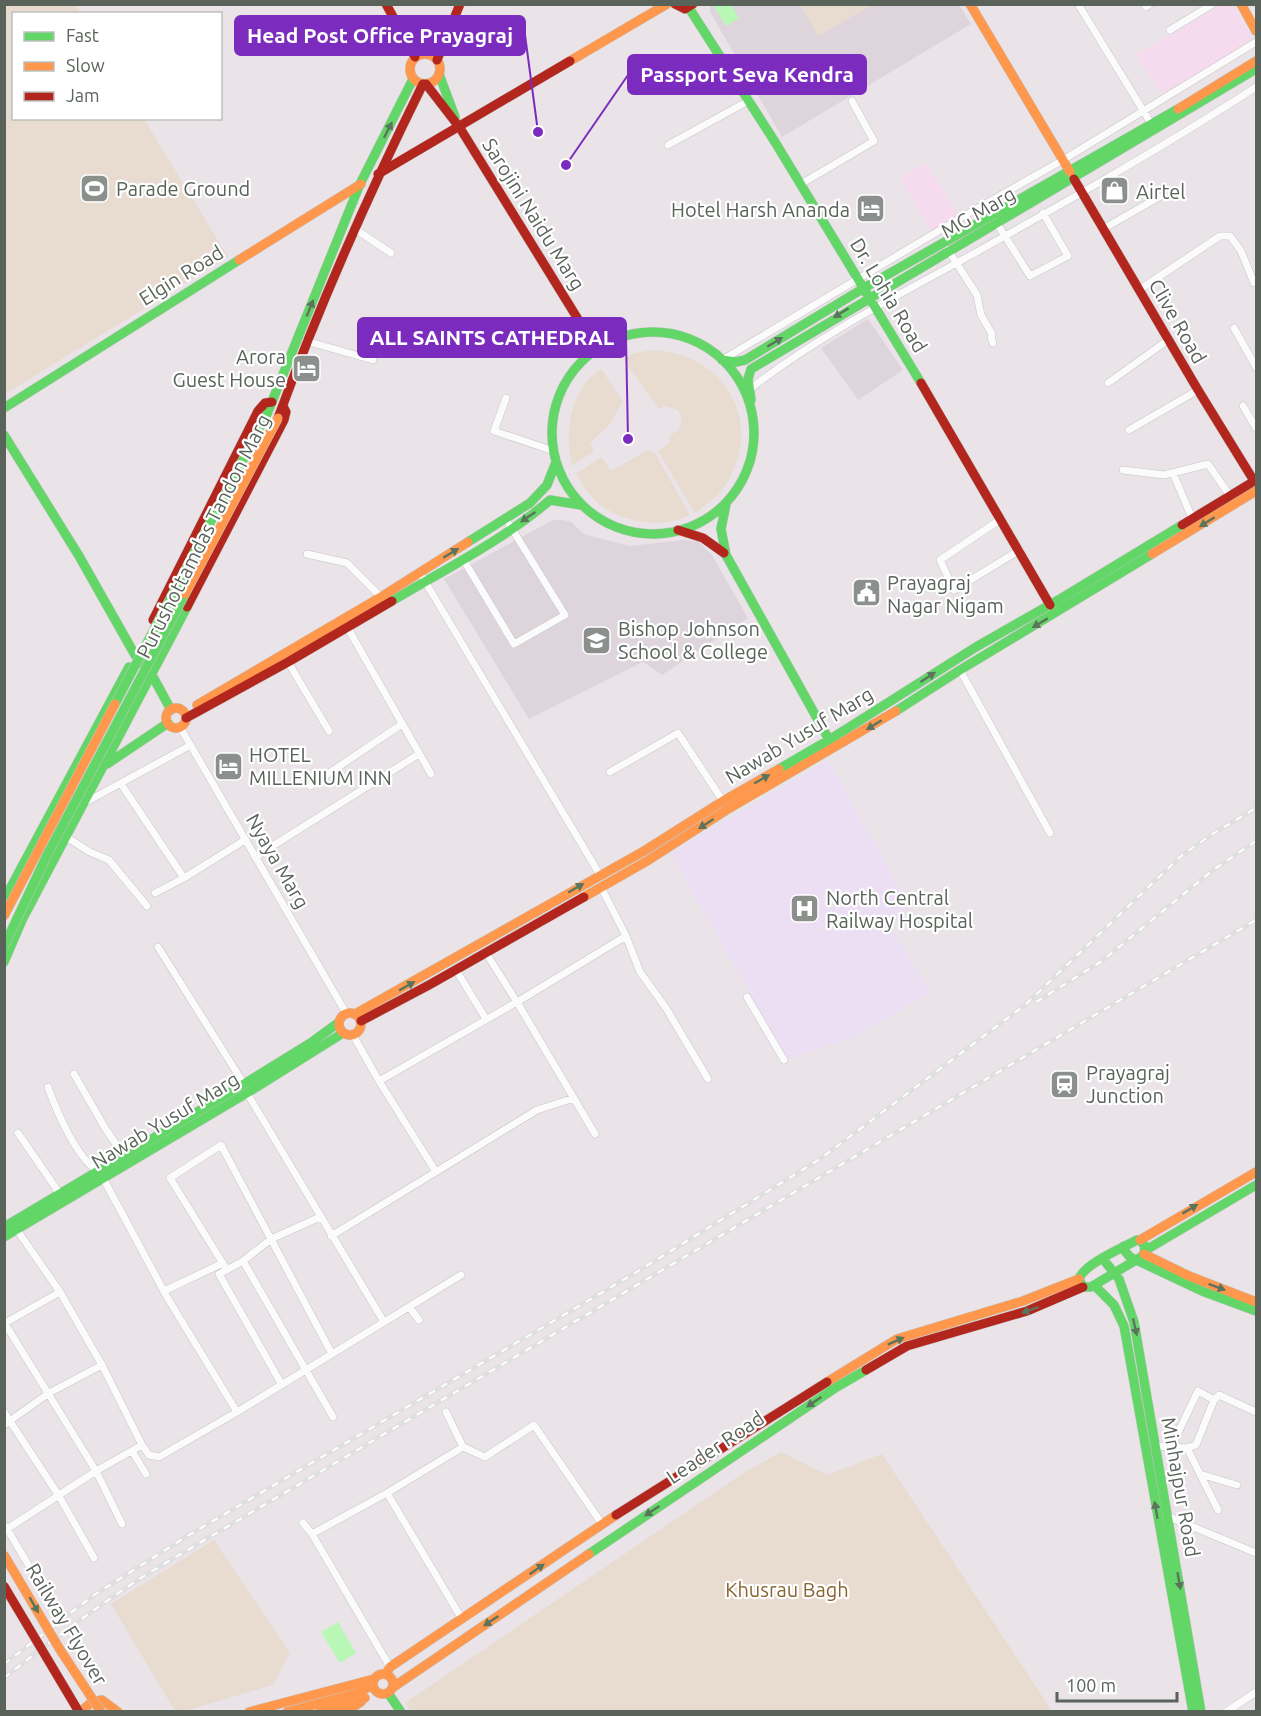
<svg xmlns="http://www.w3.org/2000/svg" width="1261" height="1716" font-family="Ubuntu,sans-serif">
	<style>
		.commercial { fill: #f6dbee }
		.education { fill: #ded5dc }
		.medical { fill: #eddff3 }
		.green { fill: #e8dbd0 }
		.water { fill: #b8f7b5 }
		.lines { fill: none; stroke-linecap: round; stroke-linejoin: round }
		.street-casing { stroke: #c4c5c4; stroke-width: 8 }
		.fast-casing { stroke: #c4c5c3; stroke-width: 10 }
		.slow-casing { stroke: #c4c5c3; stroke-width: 10 }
		.jam-casing { stroke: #c4c5c3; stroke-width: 10 }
		.street { stroke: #fcfbfc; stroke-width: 7 }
		.fast { stroke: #63d668; stroke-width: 9 }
		.slow { stroke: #ff974d; stroke-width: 9 }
		.jam { stroke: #b3261e; stroke-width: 9 }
		.rail-casing { stroke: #dfdfdf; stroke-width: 4.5 }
		.rail { stroke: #fff; stroke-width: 2; stroke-dasharray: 7; stroke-linecap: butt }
		.fast-bridge-casing { stroke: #c4c5c3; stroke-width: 10; stroke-linecap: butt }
		.slow-bridge-casing { stroke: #c4c5c3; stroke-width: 10; stroke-linecap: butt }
		.jam-bridge-casing { stroke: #c4c5c3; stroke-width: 10; stroke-linecap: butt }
		.fast-bridge { stroke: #63d668; stroke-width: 9 }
		.slow-bridge { stroke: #ff974d; stroke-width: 9 }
		.jam-bridge { stroke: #b3261e; stroke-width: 9 }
		.oneway { fill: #5b745c }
		.labels { text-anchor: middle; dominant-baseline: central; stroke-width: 4.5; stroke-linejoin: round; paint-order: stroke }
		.poi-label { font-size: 20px; fill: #5a635a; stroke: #fff; text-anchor: start }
		.street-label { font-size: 20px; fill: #5a635a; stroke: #fff }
		.park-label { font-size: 20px; fill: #896532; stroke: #fff }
		.leader { fill: none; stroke: #7b2cbf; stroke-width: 2 }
		.callout-dot { fill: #7b2cbf; stroke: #fff; stroke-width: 2 }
		.callout { fill: #7b2cbf; stroke: #7b2cbf; stroke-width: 2 }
		.callout-label { font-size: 21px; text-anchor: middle; font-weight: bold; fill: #fff }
	</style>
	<rect width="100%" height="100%" fill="#eae4e8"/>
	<path class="commercial" d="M 1222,5 L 1233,5 L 1254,41 L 1163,95 L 1136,55 Z
		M 926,163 L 959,216 L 932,232 L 900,178 Z"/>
	<path class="education" d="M 710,5 L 959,5 L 971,24 L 782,137 L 710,12 Z
		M 868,319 L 903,370 L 858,400 L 821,348 Z
		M 553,520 L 563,520 L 571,522 L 584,534 L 629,546 L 683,540 L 698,541 L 712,555 L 748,618 L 662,675 L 643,662 L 529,719 L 444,579 Z"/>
	<path class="medical" d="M 828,760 L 908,903 L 908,912 L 890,926 L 930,992 L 853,1038 L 787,1059 L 670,853 Z"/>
	<path class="green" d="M 5,4 L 75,5 L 81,13 L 14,14 L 14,118 L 144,119 L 228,257 L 5,394 Z
		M 868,5 L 869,7 L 818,36 L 800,5 Z
		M 651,350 C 722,352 764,418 728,481 C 720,495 707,504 695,513 L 658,451 L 670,443 L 670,435 L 679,430 L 682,419 L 678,410 L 666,406 L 659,409 L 623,359 L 632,354 Z
		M 601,369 L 623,401 L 610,424 L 590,443 L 594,451 L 572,466 C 565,431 569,390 601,369 Z
		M 648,450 L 655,453 L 690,515 C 663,528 627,524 602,506 C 590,498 583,486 576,474 L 602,457 L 611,471 Z
		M 781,1452 L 827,1475 L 882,1454 L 1052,1711 L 411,1712 L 405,1703 L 745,1472 Z
		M 214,1540 L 290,1653 L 273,1685 L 185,1711 L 175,1711 L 111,1604 Z"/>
	<path class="water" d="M 713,5 L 731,5 L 739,18 L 726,26 Z
		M 338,1622 L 356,1653 L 340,1663 L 321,1632 Z"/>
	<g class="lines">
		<defs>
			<path id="street" d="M 1078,4 L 1152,125
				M 1145,4 L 1146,7 L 1150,4
				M 1170,30 L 1213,4
				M 668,145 L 750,100
				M 801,184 L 874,141 L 852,101
				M 996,222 L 1030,276 L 1068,256 L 1043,213
				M 355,229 L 391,253
				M 1103,229 L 1159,197
				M 948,250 L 977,295 L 981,315 L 992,334 L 991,338 L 993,343
				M 1139,290 L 1220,236 L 1230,236 L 1241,251 L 1254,283
				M 1234,328 L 1256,367
				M 306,341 L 373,360
				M 722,360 L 962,217 L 1063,160 L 1256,42
				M 1108,383 L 1168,340
				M 750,389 C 813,340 885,302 955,264 C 1057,207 1159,150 1256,87
				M 506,398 L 494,431 L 554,451
				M 1243,406 L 1256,428
				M 1129,430 L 1198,390
				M 1123,470 L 1164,475 L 1208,464 L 1230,496
				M 1173,473 L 1192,518
				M 1001,519 L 940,560 L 954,590 L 1020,550
				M 307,554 L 347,563 L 381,597
				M 463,559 L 514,644 L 565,615 L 509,524
				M 423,578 L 600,875
				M 346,625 L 431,774
				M 288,662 L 329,731
				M 960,670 L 1050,833
				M 180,727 L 346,1013
				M 610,772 L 678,733 L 723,801
				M 121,784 L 184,878
				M 310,786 L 402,724
				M 86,802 L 189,746
				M 66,837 L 90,852 L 109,860 L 147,906
				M 255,857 L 419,754
				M 601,887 L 626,936 L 640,972 L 666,1008 L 708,1079
				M 155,893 L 184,878 L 245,840
				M 158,947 L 244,1084
				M 486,953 L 517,1002 L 595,1134
				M 456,970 L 486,1019
				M 747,997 L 784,1060
				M 353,1035 L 379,1081 L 436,1172
				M 74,1074 L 105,1128 L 118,1147 L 127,1153
				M 379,1081 L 517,1002 L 626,936
				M 48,1087 C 56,1110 77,1159 98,1171
				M 247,1093 L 384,1322
				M 18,1133 L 60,1194
				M 103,1178 L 167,1297 L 237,1412
				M 17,1230 L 60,1292 L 102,1365 L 142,1445 L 149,1455 L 159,1457 L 237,1412 L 461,1275
				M 331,1236 L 537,1110 L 574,1098
				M 243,1261 L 333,1417
				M 227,1270 L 170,1178 L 221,1145 L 332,1354
				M 164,1291 L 223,1263
				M 409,1307 L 419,1320
				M 4,1322 L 96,1471 L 122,1524
				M 6,1326 L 5,1323 L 60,1292
				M 282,1385 L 219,1274 L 243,1261 L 271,1239 L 320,1217
				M 4,1412 L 59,1496 L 94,1558
				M 446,1412 L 463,1447 L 485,1457 L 534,1425 L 602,1524
				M 4,1425 L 49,1393 L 102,1365
				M 1156,1446 L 1187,1448 L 1196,1445 L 1214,1400
				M 1171,1447 L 1198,1391 L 1214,1400 L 1219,1395 L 1256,1412
				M 1187,1448 L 1218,1510
				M 132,1451 L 146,1474
				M 1200,1474 L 1237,1485
				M 387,1493 L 462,1619
				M 1167,1516 L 1256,1553
				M 303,1523 L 312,1534 L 390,1667
				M 6,1527 L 55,1610
				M 7,1529 L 96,1471 L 142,1445
				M 312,1534 L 387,1493 L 463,1447
				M 1226,1712 L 1256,1692"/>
			<path id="fast" d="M 689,8 L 775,142 L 921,383
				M 426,53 L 439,36 L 444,23
				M 439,74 L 455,117
				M552 433a101 101 0 1 1 202 0a101 101 0 1 1-202 0Z
				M 722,360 L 736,362 L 745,360 L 864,288 L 1178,109
				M 751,400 L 748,379 L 751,369 L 1256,69
				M 4,408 L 239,260
				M 267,414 L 360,184 L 413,79
				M 4,435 L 79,556 L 135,655 L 152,675 L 171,710
				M 726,504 L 721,529 L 726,555 L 832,745
				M 468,542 L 530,503 L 547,485 L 556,462
				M 392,601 C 444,570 505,539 550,500 L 581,505
				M 896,711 L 960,670 L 1152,554
				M 107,764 L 168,723
				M 779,769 L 829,740 L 976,647 L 1060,599 L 1182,525
				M 4,900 L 129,667
				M 4,962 L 22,920 L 187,607
				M 4,1227 L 244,1084 L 312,1042 L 338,1023
				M 4,1237 L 247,1093 L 343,1033
				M 1137,1240 L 1140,1240 L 1145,1246 L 1144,1254 L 1141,1257 L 1091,1287 L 1083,1287 L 1079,1279 C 1084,1264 1122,1248 1137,1240 Z
				M 1124,1246 L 1124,1250 L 1130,1257 L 1202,1291 L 1256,1311
				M 1146,1250 L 1256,1185
				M 1103,1259 L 1119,1279 L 1134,1322 L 1201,1712
				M 1094,1285 L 1114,1305 L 1124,1326 L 1193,1712
				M 589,1554 L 835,1388 L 866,1370
				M 388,1693 L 401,1712"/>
			<path id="slow" d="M 970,4 L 1070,172
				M 1241,4 L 1256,31
				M410 69a15 15 0 1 1 30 0a15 15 0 1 1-30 0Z
				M 570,61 L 667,4
				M 1178,109 L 1256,61
				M 239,260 L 361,184
				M 1152,554 L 1256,491
				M 197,705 L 381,597 L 468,542
				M166 718a10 10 0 1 1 20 0a10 10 0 1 1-20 0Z
				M 584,897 L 647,861 L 728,809 L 896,711
				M339 1024a11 11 0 1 1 22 0a11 11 0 1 1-22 0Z
				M 355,1014 L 644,851 L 723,801 L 779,769
				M 1140,1240 L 1256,1172
				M 1144,1254 L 1189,1276 L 1256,1302
				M 827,1382 L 897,1339 L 1023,1301 L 1079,1279
				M373 1684a10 10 0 1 1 20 0a10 10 0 1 1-20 0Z
				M 386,1674 L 390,1667 L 616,1515
				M 392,1688 L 589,1554
				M 80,1712 L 92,1702 L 102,1700 L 118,1712
				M 249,1712 L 374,1679
				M 287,1712 L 357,1693 L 373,1685
				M 320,1712 L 365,1698
				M 345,1712 L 361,1702"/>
			<path id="jam" d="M 386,4 L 415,57
				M 675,4 L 685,9 L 693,4
				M 437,60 L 460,4
				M 426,84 L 460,128 L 597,350
				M 378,174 L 570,61
				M 1074,179 L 1198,390 L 1254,481
				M 921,383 L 1050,605
				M 278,418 C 320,304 369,193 423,84
				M 1182,525 L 1256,480
				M 678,530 L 703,538 L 724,553
				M 187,607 L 284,420 L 286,412 L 283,406
				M 153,620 L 258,411 L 265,403 L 272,402
				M 186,718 L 288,662 L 392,601
				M 361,1021 L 429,985 L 584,897
				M 866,1370 L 907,1346 L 1027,1311 L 1083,1287
				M 616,1515 L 827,1382"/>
		</defs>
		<use href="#street" class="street-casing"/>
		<use href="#fast" class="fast-casing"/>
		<use href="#slow" class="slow-casing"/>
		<use href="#jam" class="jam-casing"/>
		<use href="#street" class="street"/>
		<use href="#fast" class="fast"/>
		<use href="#slow" class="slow"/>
		<use href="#jam" class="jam"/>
		<defs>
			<path id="rail" d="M 1036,1002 L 1102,961 L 1213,870 L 1256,841
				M 4,1664 L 94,1595 L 189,1535 L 630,1276 L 820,1159 L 1025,1005 L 1181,856 L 1214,833 L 1256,808
				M 4,1678 C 52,1640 100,1604 152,1571 L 1256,920"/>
		</defs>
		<use href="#rail" class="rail-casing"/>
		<use href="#rail" class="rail"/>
		<defs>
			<path id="fast-bridge" d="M 115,704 L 267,414
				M 4,946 L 47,855 L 185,594"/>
			<path id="slow-bridge" d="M 185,594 L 278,418
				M 4,916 L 115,704
				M 4,1555 L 59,1648 L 101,1712"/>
			<path id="jam-bridge" d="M 4,1586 L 79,1712"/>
		</defs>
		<use href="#fast-bridge" class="fast-bridge-casing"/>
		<use href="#slow-bridge" class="slow-bridge-casing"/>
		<use href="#jam-bridge" class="jam-bridge-casing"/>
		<use href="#fast-bridge" class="fast-bridge"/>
		<use href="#slow-bridge" class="slow-bridge"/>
		<use href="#jam-bridge" class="jam-bridge"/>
	</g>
	<defs><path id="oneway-solid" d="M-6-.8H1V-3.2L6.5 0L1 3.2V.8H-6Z" transform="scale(1.5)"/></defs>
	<g class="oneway">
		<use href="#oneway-solid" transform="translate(388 130) rotate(-63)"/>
		<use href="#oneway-solid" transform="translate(310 308) rotate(-68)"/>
		<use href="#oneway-solid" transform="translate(841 313) rotate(148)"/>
		<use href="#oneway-solid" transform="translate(775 342) rotate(-31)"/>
		<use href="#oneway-solid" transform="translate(528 517) rotate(146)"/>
		<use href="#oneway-solid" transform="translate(1207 522) rotate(148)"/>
		<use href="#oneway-solid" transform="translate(451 553) rotate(-31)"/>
		<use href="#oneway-solid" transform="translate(1040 623) rotate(149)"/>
		<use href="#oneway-solid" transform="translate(928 677) rotate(-33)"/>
		<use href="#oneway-solid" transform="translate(874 725) rotate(148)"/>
		<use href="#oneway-solid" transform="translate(762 779) rotate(-30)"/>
		<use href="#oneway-solid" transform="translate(706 824) rotate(147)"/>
		<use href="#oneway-solid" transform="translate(576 888) rotate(-30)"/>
		<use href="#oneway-solid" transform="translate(407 986) rotate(-29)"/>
		<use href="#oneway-solid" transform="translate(1190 1209) rotate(-31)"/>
		<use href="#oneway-solid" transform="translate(1217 1287) rotate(21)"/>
		<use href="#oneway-solid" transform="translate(1030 1310) rotate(160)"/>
		<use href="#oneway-solid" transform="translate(1135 1327) rotate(77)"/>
		<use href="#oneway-solid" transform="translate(896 1341) rotate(-24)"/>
		<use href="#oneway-solid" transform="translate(814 1402) rotate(146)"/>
		<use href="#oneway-solid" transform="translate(1156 1510) rotate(-100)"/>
		<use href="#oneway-solid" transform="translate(652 1511) rotate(146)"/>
		<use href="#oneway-solid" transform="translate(537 1569) rotate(-35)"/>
		<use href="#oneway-solid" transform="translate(1179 1581) rotate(80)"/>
		<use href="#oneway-solid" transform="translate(34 1605) rotate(60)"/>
		<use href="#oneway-solid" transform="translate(491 1621) rotate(146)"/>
	</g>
	<defs>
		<symbol id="stadium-square" viewBox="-11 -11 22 22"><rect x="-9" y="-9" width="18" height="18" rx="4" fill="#8c908c" stroke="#fff"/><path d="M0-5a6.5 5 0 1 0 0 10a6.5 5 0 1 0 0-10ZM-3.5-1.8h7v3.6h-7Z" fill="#fff"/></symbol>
		<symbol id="shop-square" viewBox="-11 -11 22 22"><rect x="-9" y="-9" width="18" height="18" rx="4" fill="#8c908c" stroke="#fff"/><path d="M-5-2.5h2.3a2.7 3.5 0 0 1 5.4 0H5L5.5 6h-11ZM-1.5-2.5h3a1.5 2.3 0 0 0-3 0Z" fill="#fff"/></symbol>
		<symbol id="hotel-square" viewBox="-11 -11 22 22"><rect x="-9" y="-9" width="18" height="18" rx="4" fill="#8c908c" stroke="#fff"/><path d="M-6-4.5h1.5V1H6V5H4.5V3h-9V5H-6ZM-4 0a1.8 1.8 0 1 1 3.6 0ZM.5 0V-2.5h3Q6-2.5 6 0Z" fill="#fff"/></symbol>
		<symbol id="civic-square" viewBox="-11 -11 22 22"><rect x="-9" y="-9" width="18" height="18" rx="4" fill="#8c908c" stroke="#fff"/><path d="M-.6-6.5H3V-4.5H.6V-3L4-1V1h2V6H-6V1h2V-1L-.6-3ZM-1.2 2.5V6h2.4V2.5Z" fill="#fff"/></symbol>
		<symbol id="school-square" viewBox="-11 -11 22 22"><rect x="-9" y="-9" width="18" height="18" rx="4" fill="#8c908c" stroke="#fff"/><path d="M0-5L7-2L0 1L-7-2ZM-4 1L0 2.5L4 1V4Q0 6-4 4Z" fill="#fff"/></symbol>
		<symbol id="hospital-square" viewBox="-11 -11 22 22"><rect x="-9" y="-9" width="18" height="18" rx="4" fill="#8c908c" stroke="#fff"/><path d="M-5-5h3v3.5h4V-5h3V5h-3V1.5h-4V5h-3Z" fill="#fff"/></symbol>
		<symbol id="station-square" viewBox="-11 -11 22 22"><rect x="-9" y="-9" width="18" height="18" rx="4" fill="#8c908c" stroke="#fff"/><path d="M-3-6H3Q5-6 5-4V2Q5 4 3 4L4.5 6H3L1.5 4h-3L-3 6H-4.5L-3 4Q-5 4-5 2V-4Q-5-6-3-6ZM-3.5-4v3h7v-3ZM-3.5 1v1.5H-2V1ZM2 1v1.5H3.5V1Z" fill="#fff"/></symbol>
	</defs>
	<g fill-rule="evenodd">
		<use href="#stadium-square" x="78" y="172" width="33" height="33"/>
		<use href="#shop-square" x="1098" y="174" width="33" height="33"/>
		<use href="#hotel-square" x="854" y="192" width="33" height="33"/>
		<use href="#hotel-square" x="290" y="352" width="33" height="33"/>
		<use href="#civic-square" x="850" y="576" width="33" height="33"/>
		<use href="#school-square" x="580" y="624" width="33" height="33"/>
		<use href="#hotel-square" x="212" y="750" width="33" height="33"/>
		<use href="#hospital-square" x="788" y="892" width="33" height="33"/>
		<use href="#station-square" x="1048" y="1068" width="33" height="33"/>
	</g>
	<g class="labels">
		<g class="poi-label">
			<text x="116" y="188">Parade Ground</text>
			<text x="1136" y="191">Airtel</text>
			<text x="850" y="209" text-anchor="end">Hotel Harsh Ananda</text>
			<text x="286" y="356" text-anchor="end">Arora<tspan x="286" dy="23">Guest House</tspan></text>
			<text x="887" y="582">Prayagraj<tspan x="887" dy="23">Nagar Nigam</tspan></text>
			<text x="618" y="628">Bishop Johnson<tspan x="618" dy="23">School &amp; College</tspan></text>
			<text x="249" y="754">HOTEL<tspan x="249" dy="23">MILLENIUM INN</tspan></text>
			<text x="826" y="897">North Central<tspan x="826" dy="23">Railway Hospital</tspan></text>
			<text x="1086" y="1072">Prayagraj<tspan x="1086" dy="23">Junction</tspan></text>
		</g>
		<g class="street-label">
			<text transform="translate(978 212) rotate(-30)">MG Marg</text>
			<text transform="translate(534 214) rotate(58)">Sarojini Naidu Marg</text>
			<text transform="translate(181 275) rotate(-32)">Elgin Road</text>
			<text transform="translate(889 295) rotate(59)">Dr. Lohia Road</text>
			<text transform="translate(1178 321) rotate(60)">Clive Road</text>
			<text transform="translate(203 536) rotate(-63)">Purushottamdas Tandon Marg</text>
			<text transform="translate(799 735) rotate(-31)">Nawab Yusuf Marg</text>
			<text transform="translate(278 861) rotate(60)">Nyaya Marg</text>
			<text transform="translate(165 1120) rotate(-31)">Nawab Yusuf Marg</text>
			<text transform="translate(715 1447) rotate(-34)">Leader Road</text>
			<text transform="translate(1181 1487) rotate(80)">Minhajpur Road</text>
			<text transform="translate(67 1624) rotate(59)">Railway Flyover</text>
		</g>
		<g class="park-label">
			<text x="787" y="1589">Khusrau Bagh</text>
		</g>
	</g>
	<path class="leader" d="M538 132L525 35M566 165L628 75M628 439L626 337"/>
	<g class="callout-dot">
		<circle cx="538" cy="132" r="6"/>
		<circle cx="566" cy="165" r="6"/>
		<circle cx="628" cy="439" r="6"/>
	</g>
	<g class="callout">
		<rect x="235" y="16" width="290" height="39" rx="6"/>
		<rect x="628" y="55" width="238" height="39" rx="6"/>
		<rect x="358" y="318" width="268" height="39" rx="6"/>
	</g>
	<g class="callout-label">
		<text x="380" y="43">Head Post Office Prayagraj</text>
		<text x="747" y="82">Passport Seva Kendra</text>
		<text x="492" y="345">ALL SAINTS CATHEDRAL</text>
	</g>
	<rect width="1261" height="1716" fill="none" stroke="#5a635a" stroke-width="12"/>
	<rect x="12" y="12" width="210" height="108" fill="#ffffff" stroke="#bdc1bd" stroke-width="1.5"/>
	<rect x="24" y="32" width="30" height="9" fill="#63d668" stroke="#bdc1bd" stroke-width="1.5"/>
	<text x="66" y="42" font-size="18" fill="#5a635a">Fast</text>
	<rect x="24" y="62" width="30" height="9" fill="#ff974d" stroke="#bdc1bd" stroke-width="1.5"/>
	<text x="66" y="72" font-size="18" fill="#5a635a">Slow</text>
	<rect x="24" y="92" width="30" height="9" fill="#b3261e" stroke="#bdc1bd" stroke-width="1.5"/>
	<text x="66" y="102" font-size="18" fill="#5a635a">Jam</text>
	<path d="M1057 1692v9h120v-9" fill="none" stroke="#5a635a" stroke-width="3"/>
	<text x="1066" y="1692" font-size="18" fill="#5a635a" stroke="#ffffff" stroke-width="4.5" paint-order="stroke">100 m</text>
</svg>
